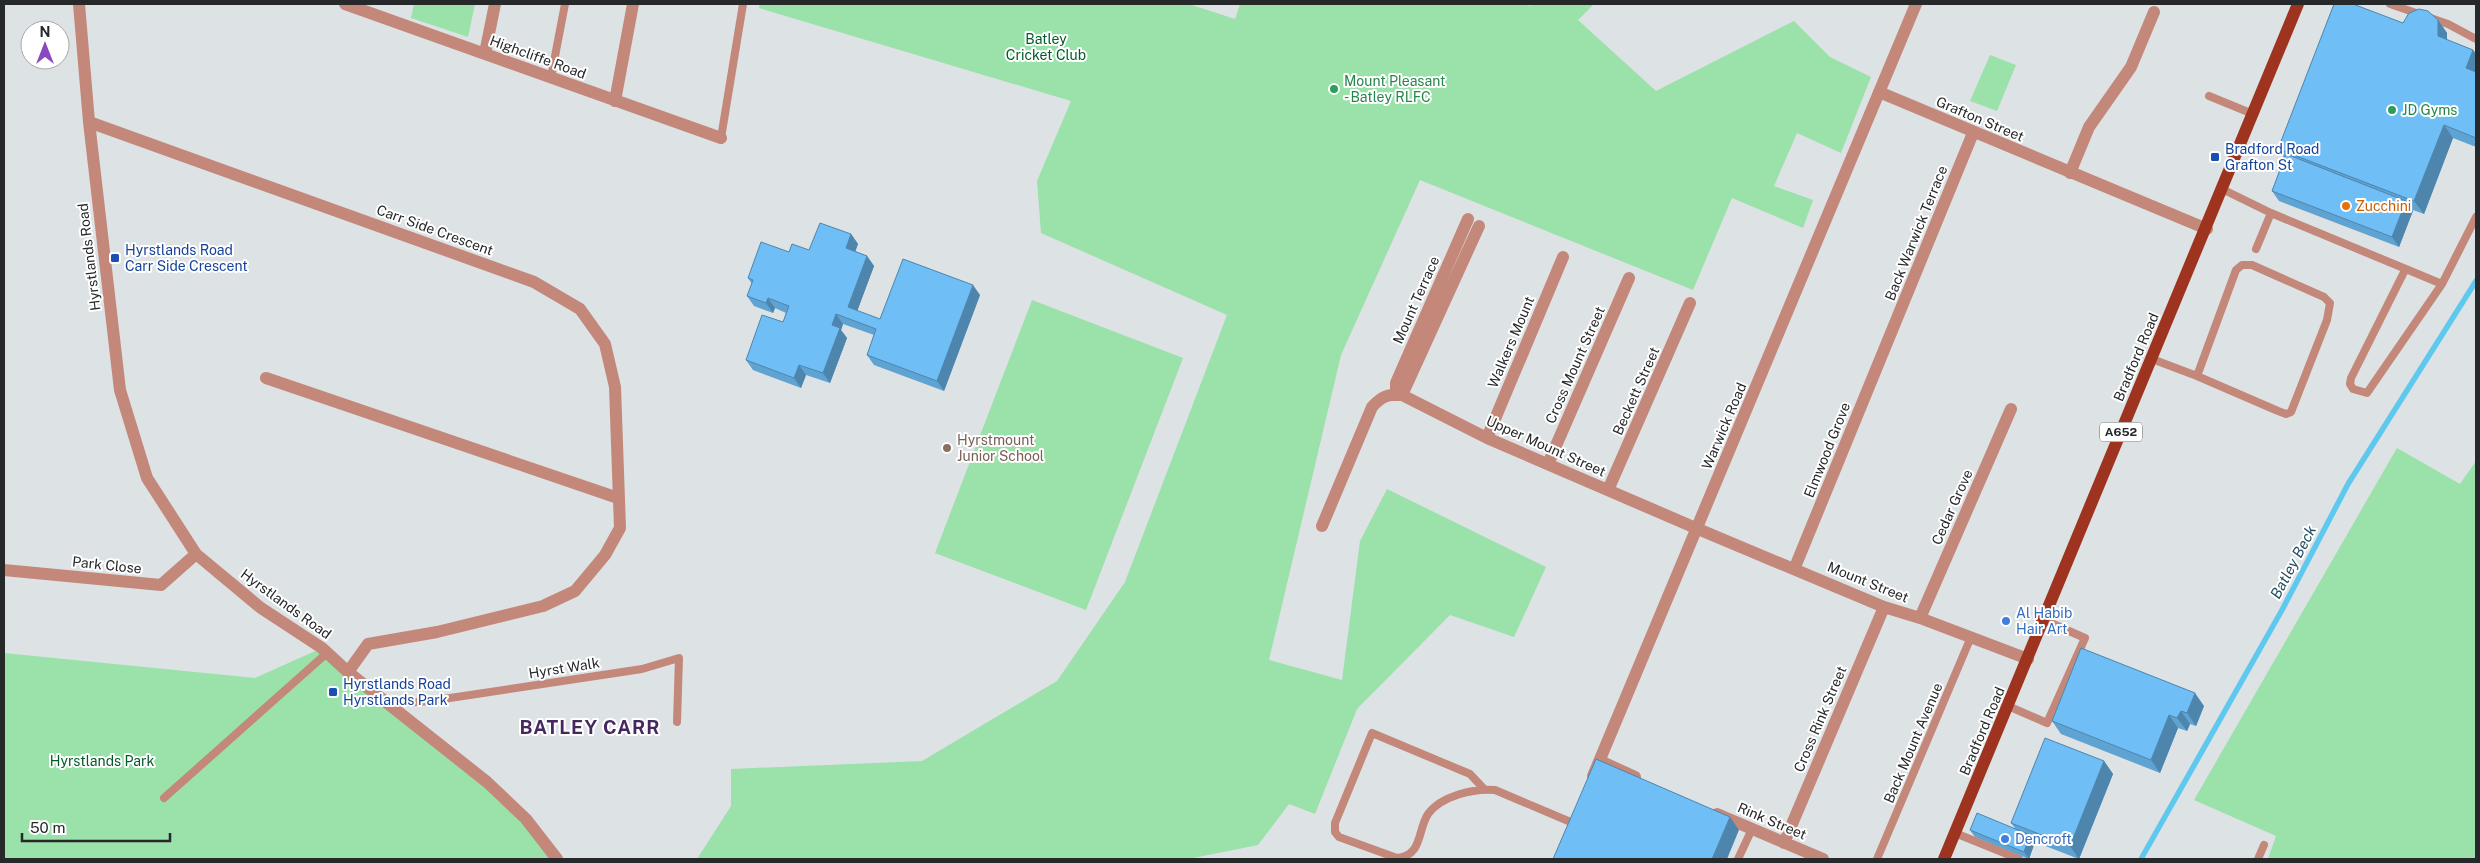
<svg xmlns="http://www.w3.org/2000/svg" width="2480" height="863" font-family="'Public Sans',sans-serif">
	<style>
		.green { fill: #9ae1aa }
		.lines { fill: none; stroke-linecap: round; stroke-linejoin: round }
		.stream { stroke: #5fc8ef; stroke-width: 5.5 }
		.lane { stroke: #c3887a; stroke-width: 8 }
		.street { stroke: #c3887a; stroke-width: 12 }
		.primary { stroke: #9e341f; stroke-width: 12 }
		.wall { fill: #5fa3d3 }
		.shaded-wall { fill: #4e85ac }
		.building { fill: #6fbef5; stroke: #4e85ac }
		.leisure-dot { fill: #2e9e5b; stroke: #fff; stroke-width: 2 }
		.transit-dot { fill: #1a4fb4; stroke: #fff; stroke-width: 2 }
		.food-dot { fill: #e8710a; stroke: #fff; stroke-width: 2 }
		.education-dot { fill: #8d6e63; stroke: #fff; stroke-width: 2 }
		.shop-dot { fill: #3f7fe0; stroke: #fff; stroke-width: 2 }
		.labels { text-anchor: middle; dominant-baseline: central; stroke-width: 4; stroke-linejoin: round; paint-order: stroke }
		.shield { fill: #fff; stroke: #676869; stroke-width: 1 }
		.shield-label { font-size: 12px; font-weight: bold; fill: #262829 }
		.park-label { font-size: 14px; fill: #005b28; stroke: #fff }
		.street-label { font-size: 14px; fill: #262829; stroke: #fff }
		.leisure-label { font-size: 14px; fill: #27864d; stroke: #fff; text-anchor: start }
		.transit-label { font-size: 14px; fill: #164399; stroke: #fff; text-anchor: start }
		.food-label { font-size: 14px; fill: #c56008; stroke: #fff; text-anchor: start }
		.education-label { font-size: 14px; fill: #785e54; stroke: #fff; text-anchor: start }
		.shop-label { font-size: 14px; fill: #366cbe; stroke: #fff; text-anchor: start }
		.water-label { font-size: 15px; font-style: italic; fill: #204e5e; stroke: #fff }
		.district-label { font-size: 19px; font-weight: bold; letter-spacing: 1px; fill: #462861; stroke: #fff }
	</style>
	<rect width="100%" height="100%" fill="#dde2e5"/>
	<path class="green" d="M 414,4 L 475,4 L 468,37 L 411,18 Z
		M 760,4 L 1189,4 L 1235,19 L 1240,4 L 1530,4 L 1529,7 L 1532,4 L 1594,4 L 1578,20 L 1656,91 L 1794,21 L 1830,57 L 1871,77 L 1841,153 L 1797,133 L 1774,186 L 1813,200 L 1803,228 L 1732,198 L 1693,290 L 1420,180 L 1341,355 L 1269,660 L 1342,680 L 1360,541 L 1387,489 L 1546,567 L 1514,637 L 1450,615 L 1357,709 L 1315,814 L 1289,804 L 1258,845 L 1188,859 L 697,859 L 731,806 L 731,769 L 922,761 L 1057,681 L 1125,582 L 1227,315 L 1041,233 L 1037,181 L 1071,101 L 759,8 Z
		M 1990,55 L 2016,65 L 1997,111 L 1970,101 Z
		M 1032,300 L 1183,358 L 1086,610 L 935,553 Z
		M 2397,448 L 2460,484 L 2476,461 L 2476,859 L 2268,859 L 2276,836 L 2194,800 Z
		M 322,648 L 487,782 L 557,859 L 4,859 L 4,653 L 255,678 Z"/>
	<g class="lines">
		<path class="stream" d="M 2141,859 L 2282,610 L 2348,484 L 2476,281"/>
		<path class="lane" d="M 2390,4 L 2448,24 L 2476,39
			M 551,77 L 565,4
			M 2209,96 L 2253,114
			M 721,138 L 743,4
			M 2222,189 L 2271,213 L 2442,284
			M 2256,249 L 2271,213
			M 2405,270 L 2351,378 L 2350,384 L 2353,389 L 2367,393 L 2442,284 L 2476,217
			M 2152,359 L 2197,376 L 2278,411 L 2286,414 L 2291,412 L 2327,320 L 2330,303 L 2324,297 L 2252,265 L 2242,265 L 2236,270 L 2197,376
			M 389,704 L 430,701 L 642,669 L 679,658 L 677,722
			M 2008,706 L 2047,723 L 2085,638 L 2044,620
			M 1484,789 L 1470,774 L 1372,733 L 1335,823 L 1335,832 L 1339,837 L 1397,858 C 1423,855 1417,831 1428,814 C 1441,796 1474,788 1495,790 L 1573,823
			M 164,798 L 327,653
			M 1955,833 L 2019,859
			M 1738,859 L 1752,829
			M 1877,859 L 1971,637
			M 2258,859 L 2264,845"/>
		<path class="street" d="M 79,4 L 89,122 L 120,390 L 147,478 L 196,554 L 261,608 L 322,648 L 348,672 L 487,782 L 526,819 L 557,859
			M 345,4 L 721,138
			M 485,53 L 495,4
			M 1879,92 L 2207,229
			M 615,101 L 633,4
			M 89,122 L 534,282 L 580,309 L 605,344 L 615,387 L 620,528 L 605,555 L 575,591 L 543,606 L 437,632 L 368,644 L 348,672
			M 2070,173 L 2089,127 L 2131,67 L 2154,12
			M 266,378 L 618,498
			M 1396,395 L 1396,383 L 1468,219
			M 1402,395 L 1479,226
			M 1487,438 L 1563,257
			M 1548,464 L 1629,278
			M 1608,490 L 1690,303
			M 1322,526 L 1372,407 C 1382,396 1388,394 1402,395 L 1487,438 L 1698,529 L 1884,607 L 1920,618 L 2028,659
			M 1795,567 L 1973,133
			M 4,570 L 161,585 L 196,554
			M 1920,618 L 2011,409
			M 1600,761 L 1635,777
			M 1593,776 L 1916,4
			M 1717,814 L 1823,859
			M 1784,843 L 1884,607"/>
		<path class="primary" d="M 1944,859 L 2298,4"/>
	</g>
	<path class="wall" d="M 2438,20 L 2447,33 L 2447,40 L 2473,50 L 2476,54 L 2476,147 L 2453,138 L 2424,214 L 2413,210 L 2399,247 L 2279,201 L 2272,191 L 2284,158 L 2278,149 L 2403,23 Z
		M 851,234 L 858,244 L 855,251 L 867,256 L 874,266 L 857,311 L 880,319 L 980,295 L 944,391 L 874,365 L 867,355 L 874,335 L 843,324 L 841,330 L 847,338 L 830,383 L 806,375 L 801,388 L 753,370 L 746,360 L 783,322 L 786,313 L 775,308 L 773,313 L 754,306 L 747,296 L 752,284 L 748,278 L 789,252 L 809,250 Z
		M 2204,706 L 2196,726 L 2190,724 L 2187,731 L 2178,728 L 2160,773 L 2061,734 L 2052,721 Z
		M 2104,761 L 2113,774 L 2079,859 L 2035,842 L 2029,859 L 1975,837 L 1970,830 L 2015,828 L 2011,823 Z"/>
	<path class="shaded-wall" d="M 2438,20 L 2447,33 L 2447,49 L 2438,36 Z
		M 2473,50 L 2476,54 L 2476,77 L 2466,68 Z
		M 2444,125 L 2453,138 L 2424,214 L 2414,201 Z
		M 2406,201 L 2413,211 L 2399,247 L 2392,237 Z
		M 851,234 L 858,244 L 853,258 L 846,248 Z
		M 867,256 L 874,266 L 855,317 L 848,307 Z
		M 973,285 L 980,295 L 944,391 L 937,381 Z
		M 768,298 L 775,308 L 773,313 L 766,303 Z
		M 836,314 L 843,324 L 841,330 L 847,338 L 830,383 L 823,373 L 832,325 Z
		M 799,365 L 806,375 L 801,388 L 794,378 Z
		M 2195,693 L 2204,706 L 2196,726 L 2187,713 Z
		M 2181,711 L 2190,724 L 2187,731 L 2177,718 Z
		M 2169,715 L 2178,728 L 2160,773 L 2151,760 Z
		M 2104,761 L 2113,774 L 2079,859 L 2070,846 Z
		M 1730,817 L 1739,830 L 1727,859 L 1712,859 Z
		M 2030,835 L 2035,842 L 2029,859 L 2024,852 Z"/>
	<path class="building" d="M 2334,4 L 2353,4 L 2403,23 L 2409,13 L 2419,9 L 2428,11 L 2438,20 L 2438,36 L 2473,50 L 2466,68 L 2476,72 L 2476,138 L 2444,125 L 2414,201 L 2278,149 Z
		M 2286,154 L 2406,201 L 2392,237 L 2272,191 Z
		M 820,223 L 851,234 L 846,248 L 867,256 L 848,307 L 880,319 L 903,259 L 973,285 L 937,381 L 867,355 L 876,329 L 836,314 L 832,325 L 840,328 L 823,373 L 799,365 L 794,378 L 746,360 L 762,315 L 783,322 L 789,306 L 768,298 L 766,303 L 747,296 L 753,280 L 748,278 L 761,242 L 789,252 L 792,244 L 809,250 Z
		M 2081,648 L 2195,693 L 2187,713 L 2181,711 L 2177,718 L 2169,715 L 2151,760 L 2052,721 Z
		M 2045,738 L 2104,761 L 2070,846 L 2011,823 Z
		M 1596,759 L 1730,817 L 1712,859 L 1553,859 Z
		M 1977,813 L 2030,835 L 2024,852 L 1970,830 Z"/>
	<g class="leisure-dot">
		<circle cx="1334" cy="89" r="5"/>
		<circle cx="2392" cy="110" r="5"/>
	</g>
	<g class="transit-dot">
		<rect x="2210" y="152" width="10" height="10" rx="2.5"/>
		<rect x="110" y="253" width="10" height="10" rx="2.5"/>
		<rect x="328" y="687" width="10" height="10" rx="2.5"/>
	</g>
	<circle class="food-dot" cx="2346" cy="206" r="5"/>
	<circle class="education-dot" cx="947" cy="448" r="5"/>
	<g class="shop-dot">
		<circle cx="2006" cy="621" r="5"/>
		<circle cx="2005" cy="839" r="5"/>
	</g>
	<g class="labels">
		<rect class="shield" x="2100" y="422.5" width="42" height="19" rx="4"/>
		<g class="shield-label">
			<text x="2121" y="432">A652</text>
		</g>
		<g class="park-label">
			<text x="1046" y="39">Batley<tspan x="1046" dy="16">Cricket Club</tspan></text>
			<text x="102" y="761">Hyrstlands Park</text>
		</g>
		<g class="street-label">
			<text transform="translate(538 57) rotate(20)">Highcliffe Road</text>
			<text transform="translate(1980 119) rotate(23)">Grafton Street</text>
			<text transform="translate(435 230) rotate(20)">Carr Side Crescent</text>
			<text transform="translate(1916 233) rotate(-68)">Back Warwick Terrace</text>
			<text transform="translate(89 257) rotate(-97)">Hyrstlands Road</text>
			<text transform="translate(1416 300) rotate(-66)">Mount Terrace</text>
			<text transform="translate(1511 342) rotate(-67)">Walkers Mount</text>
			<text transform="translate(2136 357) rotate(-67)">Bradford Road</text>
			<text transform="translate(1575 365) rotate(-66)">Cross Mount Street</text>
			<text transform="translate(1636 391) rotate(-66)">Beckett Street</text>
			<text transform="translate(1724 426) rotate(-67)">Warwick Road</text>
			<text transform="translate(1546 446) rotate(24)">Upper Mount Street</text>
			<text transform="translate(1827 450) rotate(-68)">Elmwood Grove</text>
			<text transform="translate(1952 507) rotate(-66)">Cedar Grove</text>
			<text transform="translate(107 565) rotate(6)">Park Close</text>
			<text transform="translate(1868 582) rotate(22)">Mount Street</text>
			<text transform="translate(286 604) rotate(36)">Hyrstlands Road</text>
			<text transform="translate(564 668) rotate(-9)">Hyrst Walk</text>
			<text transform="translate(1820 719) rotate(-67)">Cross Rink Street</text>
			<text transform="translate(1982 731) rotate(-67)">Bradford Road</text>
			<text transform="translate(1913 743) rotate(-67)">Back Mount Avenue</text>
			<text transform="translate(1772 821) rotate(23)">Rink Street</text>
		</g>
		<g class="leisure-label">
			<text x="1344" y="81">Mount Pleasant<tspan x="1344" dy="16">- Batley RLFC</tspan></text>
			<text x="2402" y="110">JD Gyms</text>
		</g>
		<g class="transit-label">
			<text x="2225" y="149">Bradford Road<tspan x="2225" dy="16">Grafton St</tspan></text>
			<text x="125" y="250">Hyrstlands Road<tspan x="125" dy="16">Carr Side Crescent</tspan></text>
			<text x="343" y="684">Hyrstlands Road<tspan x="343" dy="16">Hyrstlands Park</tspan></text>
		</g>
		<g class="food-label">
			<text x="2356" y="206">Zucchini</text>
		</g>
		<g class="education-label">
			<text x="957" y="440">Hyrstmount<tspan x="957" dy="16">Junior School</tspan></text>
		</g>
		<g class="shop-label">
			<text x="2016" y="613">Al Habib<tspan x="2016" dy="16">Hair Art</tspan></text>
			<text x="2015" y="839">Dencroft</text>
		</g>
		<g class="water-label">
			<text transform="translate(2293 562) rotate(-62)">Batley Beck</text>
		</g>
		<g class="district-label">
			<text x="590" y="727">BATLEY CARR</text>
		</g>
	</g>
	<rect width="2480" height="863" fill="none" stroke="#262829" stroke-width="10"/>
	<g transform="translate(45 45)"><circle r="24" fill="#ffffff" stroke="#a8a9a9"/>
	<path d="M0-4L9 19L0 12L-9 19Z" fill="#894abf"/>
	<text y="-8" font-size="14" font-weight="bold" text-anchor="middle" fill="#262829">N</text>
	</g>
	<path d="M22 833v8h148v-8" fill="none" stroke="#262829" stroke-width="2.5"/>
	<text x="30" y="833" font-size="15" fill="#262829" stroke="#ffffff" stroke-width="4" paint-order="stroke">50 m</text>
</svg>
